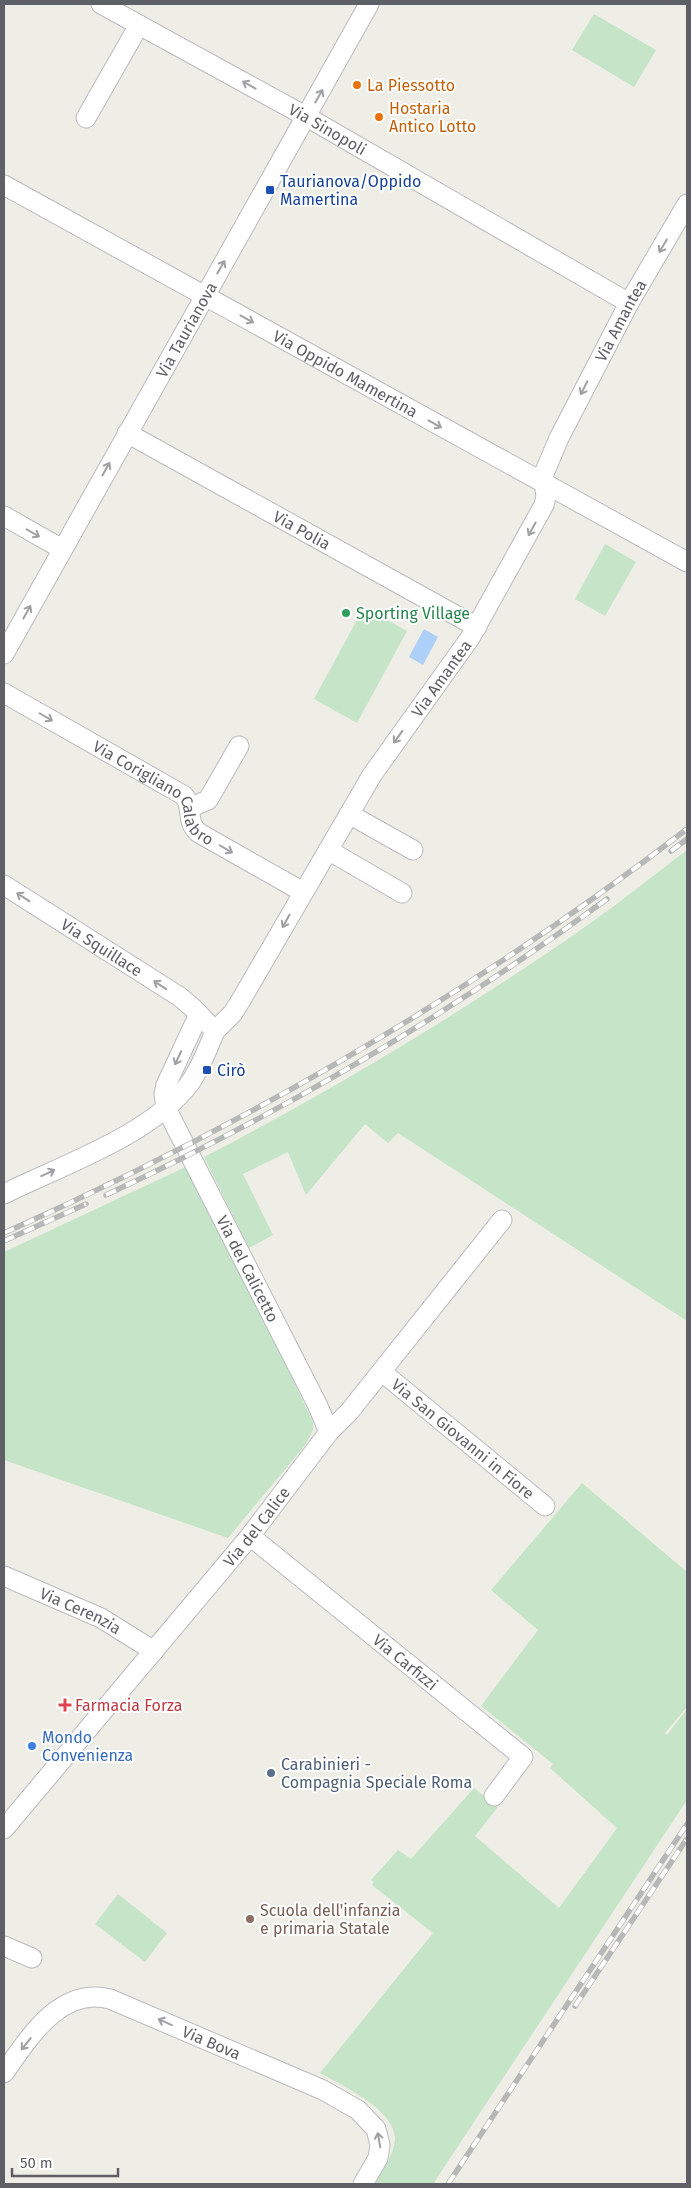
<svg xmlns="http://www.w3.org/2000/svg" width="691" height="2188" font-family="'Fira Sans',sans-serif">
	<style>
		.green { fill: #c5e4c8 }
		.water { fill: #add0f8 }
		.lines { fill: none; stroke-linecap: round; stroke-linejoin: round }
		.minor-casing { stroke: #b8babf; stroke-width: 21 }
		.minor { stroke: #fff; stroke-width: 19 }
		.rail-casing { stroke: #b6b7b7; stroke-width: 5.5 }
		.rail { stroke: #fff; stroke-width: 4; stroke-dasharray: 11; stroke-linecap: butt }
		.oneway { stroke: #9ea0a3 }
		.food-dot { fill: #e8710a; stroke: #fff; stroke-width: 2 }
		.transit-dot { fill: #1a4fb4; stroke: #fff; stroke-width: 2 }
		.leisure-dot { fill: #2e9e5b; stroke: #fff; stroke-width: 2 }
		.health-dot { fill: #e0444e; stroke: #fff; stroke-width: 2 }
		.shop-dot { fill: #3f7fe0; stroke: #fff; stroke-width: 2 }
		.service-dot { fill: #5c6f8a; stroke: #fff; stroke-width: 2 }
		.education-dot { fill: #8d6e63; stroke: #fff; stroke-width: 2 }
		.labels { text-anchor: middle; dominant-baseline: central; stroke-width: 4; stroke-linejoin: round; paint-order: stroke }
		.food-label { font-size: 16px; fill: #c56008; stroke: #fff; text-anchor: start }
		.street-label { font-size: 16px; fill: #5e6065; stroke: #fff }
		.transit-label { font-size: 16px; fill: #164399; stroke: #fff; text-anchor: start }
		.leisure-label { font-size: 16px; fill: #27864d; stroke: #fff; text-anchor: start }
		.health-label { font-size: 16px; fill: #be3a42; stroke: #fff; text-anchor: start }
		.shop-label { font-size: 16px; fill: #366cbe; stroke: #fff; text-anchor: start }
		.service-label { font-size: 16px; fill: #4e5e75; stroke: #fff; text-anchor: start }
		.education-label { font-size: 16px; fill: #785e54; stroke: #fff; text-anchor: start }
	</style>
	<rect width="100%" height="100%" fill="#efeee6"/>
	<path class="green" d="M 594,14 L 656,50 L 634,87 L 572,50 Z
		M 605,544 L 636,562 L 605,616 L 575,599 Z
		M 364,607 L 407,631 L 357,723 L 314,699 Z
		M 687,850 L 687,1321 L 398,1133 L 388,1143 L 365,1124 L 306,1195 L 288,1152 L 243,1174 L 273,1235 L 249,1248 L 204,1157 C 331,1091 456,1016 575,934 C 613,908 650,878 687,850 Z
		M 190,1165 L 313,1422 L 313,1430 L 306,1444 L 228,1538 L 4,1460 L 4,1252 Z
		M 582,1483 L 687,1572 L 687,1707 L 665,1733 L 667,1735 L 687,1709 L 687,1800 L 433,2184 L 373,2184 C 382,2170 394,2156 395,2139 C 396,2110 341,2085 320,2073 L 433,1933 L 372,1885 L 374,1882 L 371,1880 L 398,1850 L 411,1859 L 474,1788 L 498,1807 L 475,1836 L 559,1908 L 617,1828 L 550,1768 L 553,1764 L 481,1706 L 538,1630 L 491,1590 Z
		M 118,1894 L 167,1933 L 145,1962 L 95,1924 Z"/>
	<path class="water" d="M 424,629 L 438,637 L 423,665 L 409,657 Z"/>
	<g class="lines">
		<defs>
			<g id="minor">
				<path id="s1" d="M 101,4 L 307,117 L 629,303"/>
				<path d="M 86,118 L 139,25"/>
				<path id="s2" d="M 4,185 L 687,562"/>
				<path id="s3" d="M 127,433 L 477,627"/>
				<path d="M 4,516 L 62,549"/>
				<path id="s4" d="M 4,654 L 369,4"/>
				<path id="s5" d="M 4,693 L 183,795 C 195,806 184,821 199,833 L 303,892"/>
				<path d="M 189,808 L 208,800 L 239,746"/>
				<path d="M 349,814 L 413,850"/>
				<path d="M 328,850 L 402,893"/>
				<path id="s6" d="M 4,885 L 180,997 L 193,1008 L 215,1031 C 208,1048 201,1067 190,1083 C 150,1136 62,1165 4,1194"/>
				<path id="s7" d="M 199,1014 L 166,1085 L 164,1094 L 166,1108 L 317,1404 L 329,1432"/>
				<path id="s8" d="M 215,1031 L 233,1013 L 241,1000 L 372,775 L 470,638 L 544,505 L 546,496 L 543,476 L 559,438 L 629,303 L 687,204"/>
				<path id="s9" d="M 382,1372 L 545,1506"/>
				<path id="s10" d="M 250,1536 L 523,1757 L 494,1796"/>
				<path id="s11" d="M 4,1576 L 101,1618 L 154,1651"/>
				<path id="s12" d="M 4,1829 L 250,1536 L 329,1432 L 349,1412 L 502,1220"/>
				<path d="M 4,1946 L 32,1958"/>
				<path id="s13" d="M 4,2073 C 29,2038 60,1986 110,1999 L 323,2090 L 358,2110 L 376,2129 L 380,2145 L 378,2158 L 363,2184"/>
			</g>
		</defs>
		<use href="#minor" class="minor-casing"/>
		<use href="#minor" class="minor"/>
		<defs>
			<path id="rail" d="M 671,851 L 687,839
				M 106,1195 C 282,1113 451,1013 607,899
				M 4,1233 C 246,1125 476,991 687,829
				M 4,1241 L 86,1204
				M 575,2006 L 686,1840
				M 448,2184 L 687,1824"/>
		</defs>
		<use href="#rail" class="rail-casing"/>
		<use href="#rail" class="rail"/>
	</g>
	<defs><path id="oneway-shaft" d="M-6 0H5M1.5-3L5.5 0L1.5 3" fill="none" stroke-width="1.6" stroke-linecap="round" stroke-linejoin="round" transform="scale(1.25)"/></defs>
	<g class="oneway">
		<use href="#oneway-shaft" transform="translate(249 85) rotate(-151)"/>
		<use href="#oneway-shaft" transform="translate(319 96) rotate(-60)"/>
		<use href="#oneway-shaft" transform="translate(663 246) rotate(121)"/>
		<use href="#oneway-shaft" transform="translate(221 267) rotate(-60)"/>
		<use href="#oneway-shaft" transform="translate(247 319) rotate(29)"/>
		<use href="#oneway-shaft" transform="translate(584 388) rotate(117)"/>
		<use href="#oneway-shaft" transform="translate(435 424) rotate(29)"/>
		<use href="#oneway-shaft" transform="translate(106 469) rotate(-61)"/>
		<use href="#oneway-shaft" transform="translate(532 529) rotate(119)"/>
		<use href="#oneway-shaft" transform="translate(33 533) rotate(30)"/>
		<use href="#oneway-shaft" transform="translate(27 612) rotate(-61)"/>
		<use href="#oneway-shaft" transform="translate(46 717) rotate(30)"/>
		<use href="#oneway-shaft" transform="translate(398 737) rotate(126)"/>
		<use href="#oneway-shaft" transform="translate(226 849) rotate(30)"/>
		<use href="#oneway-shaft" transform="translate(23 897) rotate(-147)"/>
		<use href="#oneway-shaft" transform="translate(286 921) rotate(119)"/>
		<use href="#oneway-shaft" transform="translate(160 985) rotate(-147)"/>
		<use href="#oneway-shaft" transform="translate(178 1058) rotate(115)"/>
		<use href="#oneway-shaft" transform="translate(48 1173) rotate(-25)"/>
		<use href="#oneway-shaft" transform="translate(165 2022) rotate(-156)"/>
		<use href="#oneway-shaft" transform="translate(26 2044) rotate(129)"/>
		<use href="#oneway-shaft" transform="translate(379 2140) rotate(-100)"/>
	</g>
	<g class="food-dot">
		<circle cx="357" cy="85" r="5"/>
		<circle cx="379" cy="117" r="5"/>
	</g>
	<g class="transit-dot">
		<rect x="265" y="185" width="10" height="10" rx="2.5"/>
		<rect x="202" y="1065" width="10" height="10" rx="2.5"/>
	</g>
	<circle class="leisure-dot" cx="346" cy="613" r="5"/>
	<path class="health-dot" d="M62.5 1697.5h5v5h5v5h-5v5h-5v-5h-5v-5h5z"/>
	<circle class="shop-dot" cx="32" cy="1746" r="5"/>
	<circle class="service-dot" cx="271" cy="1773" r="5"/>
	<circle class="education-dot" cx="250" cy="1919" r="5"/>
	<g class="labels">
		<g class="food-label">
			<text x="367" y="85">La Piessotto</text>
			<text x="389" y="108">Hostaria<tspan x="389" dy="18">Antico Lotto</tspan></text>
		</g>
		<g class="street-label">
			<text stroke="none"><textPath href="#s1" startOffset="259">Via Sinopoli</textPath></text>
			<text stroke="none"><textPath href="#s8" startOffset="825">Via Amantea</textPath></text>
			<text stroke="none"><textPath href="#s4" startOffset="372">Via Taurianova</textPath></text>
			<text stroke="none"><textPath href="#s2" startOffset="390">Via Oppido Mamertina</textPath></text>
			<text stroke="none"><textPath href="#s3" startOffset="200">Via Polia</textPath></text>
			<text stroke="none"><textPath href="#s8" startOffset="420">Via Amantea</textPath></text>
			<text stroke="none"><textPath href="#s5" startOffset="184">Via Corigliano Calabro</textPath></text>
			<text stroke="none"><textPath href="#s6" startOffset="116">Via Squillace</textPath></text>
			<text stroke="none"><textPath href="#s7" startOffset="282">Via del Calicetto</textPath></text>
			<text stroke="none"><textPath href="#s9" startOffset="105">Via San Giovanni in Fiore</textPath></text>
			<text stroke="none"><textPath href="#s12" startOffset="394">Via del Calice</textPath></text>
			<text stroke="none"><textPath href="#s11" startOffset="84">Via Cerenzia</textPath></text>
			<text stroke="none"><textPath href="#s10" startOffset="200">Via Carfizzi</textPath></text>
			<text stroke="none"><textPath href="#s13" startOffset="249">Via Bova</textPath></text>
		</g>
		<g class="transit-label">
			<text x="280" y="181">Taurianova/Oppido<tspan x="280" dy="18">Mamertina</tspan></text>
			<text x="217" y="1070">Cirò</text>
		</g>
		<g class="leisure-label">
			<text x="356" y="613">Sporting Village</text>
		</g>
		<g class="health-label">
			<text x="75" y="1705">Farmacia Forza</text>
		</g>
		<g class="shop-label">
			<text x="42" y="1737">Mondo<tspan x="42" dy="18">Convenienza</tspan></text>
		</g>
		<g class="service-label">
			<text x="281" y="1764">Carabinieri -<tspan x="281" dy="18">Compagnia Speciale Roma</tspan></text>
		</g>
		<g class="education-label">
			<text x="260" y="1910">Scuola dell'infanzia<tspan x="260" dy="18">e primaria Statale</tspan></text>
		</g>
	</g>
	<rect width="691" height="2188" fill="none" stroke="#5e6065" stroke-width="10"/>
	<path d="M12 2168v8h106v-8" fill="none" stroke="#5e6065" stroke-width="2.5"/>
	<text x="20" y="2168" font-size="15" fill="#5e6065" stroke="#ffffff" stroke-width="4" paint-order="stroke">50 m</text>
</svg>
